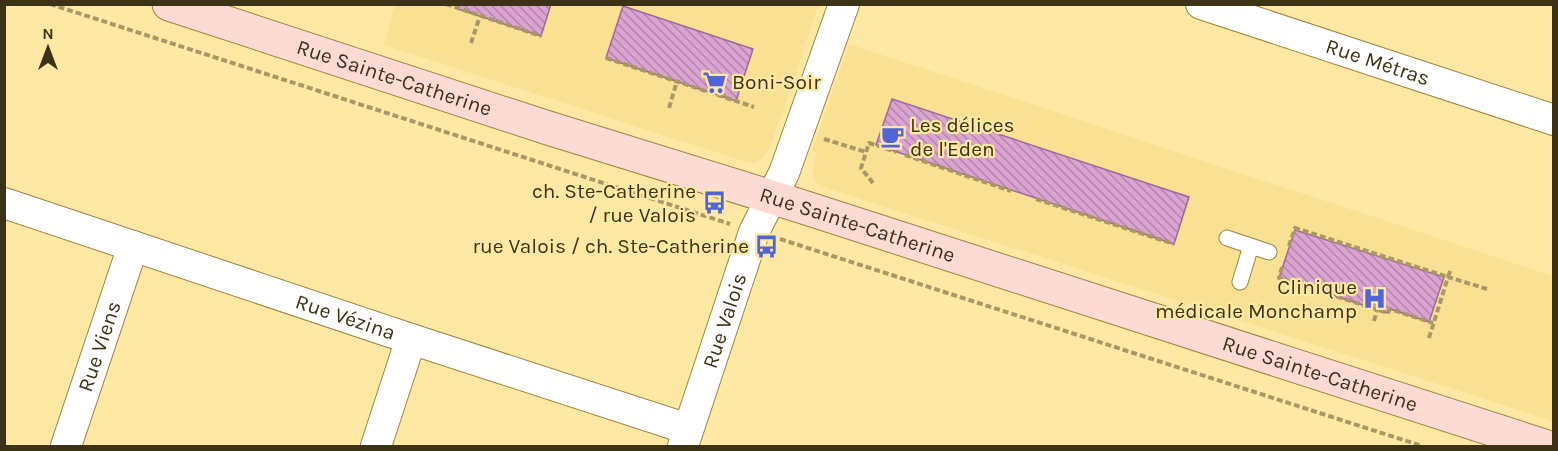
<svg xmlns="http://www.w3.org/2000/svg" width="1558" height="451" font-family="Karla,sans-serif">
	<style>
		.built { fill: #f9e092 }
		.building { fill: url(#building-back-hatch); stroke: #9e6996; stroke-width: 1.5 }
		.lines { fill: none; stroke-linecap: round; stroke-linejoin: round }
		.lane-casing { stroke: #9b8542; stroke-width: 17 }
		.street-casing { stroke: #9b8542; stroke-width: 32 }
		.secondary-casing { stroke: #9b8542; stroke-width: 35 }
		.path { stroke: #a99865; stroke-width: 4; stroke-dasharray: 6 3; stroke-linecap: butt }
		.lane { stroke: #fff; stroke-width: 15 }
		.street { stroke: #fff; stroke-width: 30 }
		.secondary { stroke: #fddbd4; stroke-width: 33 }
		.labels { text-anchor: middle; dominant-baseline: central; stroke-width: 4.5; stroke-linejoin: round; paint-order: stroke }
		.street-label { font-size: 21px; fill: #3c3316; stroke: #ffe8a3 }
		.poi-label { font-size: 21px; fill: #3c3316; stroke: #ffe8a3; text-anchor: end }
	</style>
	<defs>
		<pattern id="building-back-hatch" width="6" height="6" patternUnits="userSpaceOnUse" patternTransform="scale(1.5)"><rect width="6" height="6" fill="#dba3d2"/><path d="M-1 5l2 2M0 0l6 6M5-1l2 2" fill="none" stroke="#b385a9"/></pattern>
	</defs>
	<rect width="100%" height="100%" fill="#ffe8a3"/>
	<path class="built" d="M 395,5 L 819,5 L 771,145 L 765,156 L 755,163 L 749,163 L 384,45 Z
		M 849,44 L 1553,276 L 1553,421 L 823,187 L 815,181 L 812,172 L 816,154 L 812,150 Z"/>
	<path class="building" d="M 459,4 L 551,4 L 541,36 L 458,9 Z
		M 623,6 L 753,49 L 736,101 L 606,58 Z
		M 892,99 L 1189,197 L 1174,244 L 876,145 Z
		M 1295,230 L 1444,277 L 1429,322 L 1390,309 L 1388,313 L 1279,278 Z"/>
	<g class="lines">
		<defs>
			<path id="lane" d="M 1227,238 L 1269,252
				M 1240,282 L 1251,246"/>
			<g id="street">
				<path id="s1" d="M 1201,4 L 1554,120"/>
				<path id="s2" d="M 4,203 L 411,339 L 688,429"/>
				<path id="s3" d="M 66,446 L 133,246"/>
				<path d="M 376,446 L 411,339"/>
				<path id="s4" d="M 683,446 L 754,232 L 784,173 L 844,4"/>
			</g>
			<g id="secondary">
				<path id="s5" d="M 169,4 L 545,127 L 800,206 L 1544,446"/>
			</g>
		</defs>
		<use href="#lane" class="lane-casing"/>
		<use href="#street" class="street-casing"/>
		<use href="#secondary" class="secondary-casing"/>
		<path class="path" d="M 50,4 L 730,224
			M 446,4 L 541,36
			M 471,43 L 480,16
			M 606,58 L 754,107
			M 669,108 L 677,81
			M 824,139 L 866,152
			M 905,155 L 1011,191
			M 873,183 L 861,168 L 869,143 L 896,152
			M 1036,199 L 1174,244
			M 780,239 L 1422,446
			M 1289,246 L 1295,228 L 1448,277 L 1451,269
			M 1282,267 L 1279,278 L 1388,313 L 1390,309 L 1433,323
			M 1374,321 L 1377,310
			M 1429,338 L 1448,277 L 1487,289"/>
		<use href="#lane" class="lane"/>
		<use href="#street" class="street"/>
		<use href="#secondary" class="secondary"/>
	</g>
	<defs>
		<symbol id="supermarket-bare" viewBox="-9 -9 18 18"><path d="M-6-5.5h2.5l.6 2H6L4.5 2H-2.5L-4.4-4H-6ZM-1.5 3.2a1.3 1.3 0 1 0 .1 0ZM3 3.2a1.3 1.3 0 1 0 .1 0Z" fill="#5063d8" stroke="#ffe8a3" stroke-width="2.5" paint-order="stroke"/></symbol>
		<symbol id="cafe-bare" viewBox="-9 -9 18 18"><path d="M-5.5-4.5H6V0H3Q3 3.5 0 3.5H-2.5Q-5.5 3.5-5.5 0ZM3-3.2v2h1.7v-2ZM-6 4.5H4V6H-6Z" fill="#5063d8" stroke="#ffe8a3" stroke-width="2.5" paint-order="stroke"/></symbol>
		<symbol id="bus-bare" viewBox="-9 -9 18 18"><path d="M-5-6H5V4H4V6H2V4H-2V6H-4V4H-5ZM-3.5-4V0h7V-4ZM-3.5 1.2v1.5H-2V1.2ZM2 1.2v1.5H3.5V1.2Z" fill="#5063d8" stroke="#ffe8a3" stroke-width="2.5" paint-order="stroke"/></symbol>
		<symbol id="hospital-bare" viewBox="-9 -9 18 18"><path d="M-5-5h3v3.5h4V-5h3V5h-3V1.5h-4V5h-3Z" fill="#5063d8" stroke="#ffe8a3" stroke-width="2.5" paint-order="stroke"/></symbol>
	</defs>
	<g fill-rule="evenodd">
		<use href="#supermarket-bare" x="698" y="66" width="33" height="33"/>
		<use href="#cafe-bare" x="876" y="120" width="33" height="33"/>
		<use href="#bus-bare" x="698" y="186" width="33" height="33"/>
		<use href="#bus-bare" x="750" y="230" width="33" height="33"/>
		<use href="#hospital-bare" x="1358" y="282" width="33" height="33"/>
	</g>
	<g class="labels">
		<g class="street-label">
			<text stroke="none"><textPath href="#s1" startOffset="186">Rue Métras</textPath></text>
			<text stroke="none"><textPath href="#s5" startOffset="237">Rue Sainte-Catherine</textPath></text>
			<text stroke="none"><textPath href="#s5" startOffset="723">Rue Sainte-Catherine</textPath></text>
			<text stroke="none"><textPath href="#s2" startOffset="360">Rue Vézina</textPath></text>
			<text stroke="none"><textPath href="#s4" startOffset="132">Rue Valois</textPath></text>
			<text stroke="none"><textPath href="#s3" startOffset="105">Rue Viens</textPath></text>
			<text stroke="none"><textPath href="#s5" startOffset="1209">Rue Sainte-Catherine</textPath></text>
		</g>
		<g class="poi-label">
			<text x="732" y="82" text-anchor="start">Boni-Soir</text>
			<text x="910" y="125" text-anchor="start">Les délices<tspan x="910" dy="24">de l'Eden</tspan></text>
			<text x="696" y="191">ch. Ste-Catherine<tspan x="696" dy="24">/ rue Valois</tspan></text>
			<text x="749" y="246">rue Valois / ch. Ste-Catherine</text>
			<text x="1357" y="287">Clinique<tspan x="1357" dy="24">médicale Monchamp</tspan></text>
		</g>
	</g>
	<rect width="1558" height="451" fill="none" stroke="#3c3316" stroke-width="12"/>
	<g transform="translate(48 48)" stroke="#ffe8a3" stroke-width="4.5" paint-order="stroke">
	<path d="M0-4.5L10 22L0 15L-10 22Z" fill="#3c3316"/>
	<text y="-9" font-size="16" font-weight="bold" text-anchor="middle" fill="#3c3316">N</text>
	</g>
</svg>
